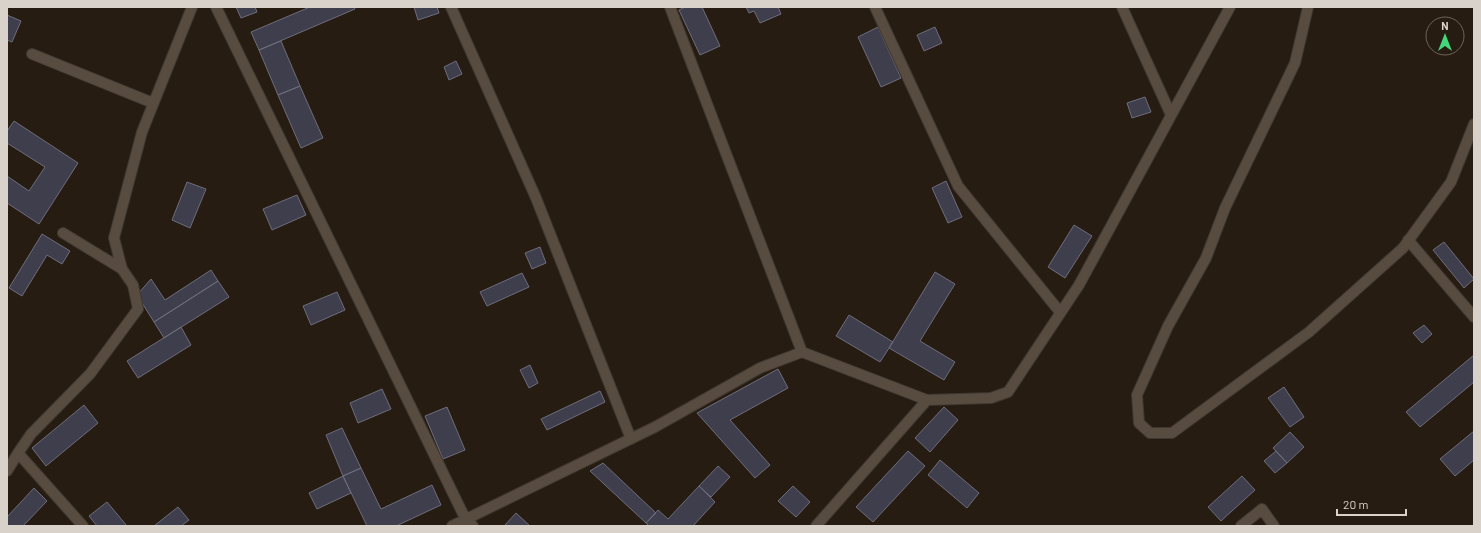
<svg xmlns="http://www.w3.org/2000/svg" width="1481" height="533" font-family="Barlow,sans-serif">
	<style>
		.building { fill: #3f3e4d; stroke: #6e6d7d }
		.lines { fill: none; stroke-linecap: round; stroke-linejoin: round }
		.minor-casing { stroke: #3f3831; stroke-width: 12 }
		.minor { stroke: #584c40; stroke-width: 10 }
	</style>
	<rect width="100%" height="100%" fill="#261c11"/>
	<path class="building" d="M 236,7 L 255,7 L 257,12 L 241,18 Z
		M 310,7 L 354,7 L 355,9 L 259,50 L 251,32 Z
		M 414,7 L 437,7 L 439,13 L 418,20 Z
		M 685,7 L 702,7 L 720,46 L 700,55 L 679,10 Z
		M 746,7 L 778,7 L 781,14 L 760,23 L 754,11 L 749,13 Z
		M 7,15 L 21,21 L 12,42 L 7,40 Z
		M 878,27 L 901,78 L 881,87 L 858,37 Z
		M 935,27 L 942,43 L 924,51 L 917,35 Z
		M 281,41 L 300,86 L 278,95 L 259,50 Z
		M 456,61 L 462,74 L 449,80 L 444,67 Z
		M 300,86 L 323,138 L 301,148 L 278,95 Z
		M 1145,97 L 1151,112 L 1132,118 L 1127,103 Z
		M 14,121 L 78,163 L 39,224 L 7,203 L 7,176 L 29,191 L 45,167 L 7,143 L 7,131 Z
		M 946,181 L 962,217 L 948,223 L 932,188 Z
		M 187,182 L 206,189 L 190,228 L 172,220 Z
		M 297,195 L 306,215 L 272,230 L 263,209 Z
		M 1074,225 L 1092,236 L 1065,278 L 1048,267 Z
		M 42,234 L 70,251 L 62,264 L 47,255 L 22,296 L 9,288 Z
		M 1444,242 L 1474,279 L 1464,288 L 1433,250 Z
		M 540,247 L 546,263 L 532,269 L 525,253 Z
		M 211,270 L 218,281 L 154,322 L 137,295 L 151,279 L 165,300 Z
		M 935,272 L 955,284 L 920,341 L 955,362 L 944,380 L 889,348 Z
		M 522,273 L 529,287 L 487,306 L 480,292 Z
		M 218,281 L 229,297 L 164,338 L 154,322 Z
		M 337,292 L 345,310 L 311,325 L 303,306 Z
		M 849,315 L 893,342 L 880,362 L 836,336 Z
		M 1424,325 L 1432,334 L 1422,343 L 1413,333 Z
		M 181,327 L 191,345 L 138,378 L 127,361 Z
		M 1474,355 L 1474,382 L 1420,427 L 1406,412 Z
		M 530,365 L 538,383 L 529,388 L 520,370 Z
		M 778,369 L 788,388 L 730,420 L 770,465 L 755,478 L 697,413 Z
		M 1284,387 L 1304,417 L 1290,427 L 1268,398 Z
		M 382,389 L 391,409 L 358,423 L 350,403 Z
		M 600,391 L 605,402 L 547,430 L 541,419 Z
		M 84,405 L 98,423 L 46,466 L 32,448 Z
		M 447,407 L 465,450 L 443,459 L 425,416 Z
		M 944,407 L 958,420 L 930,452 L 915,438 Z
		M 342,428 L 361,468 L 343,476 L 326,435 Z
		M 1474,431 L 1474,460 L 1455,476 L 1440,459 Z
		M 1290,432 L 1304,447 L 1287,463 L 1273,448 Z
		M 908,451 L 925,466 L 873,522 L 856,507 Z
		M 1276,451 L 1287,463 L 1275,473 L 1264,461 Z
		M 940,460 L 979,493 L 967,508 L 928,475 Z
		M 603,463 L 656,513 L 646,523 L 590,471 Z
		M 718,466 L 730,477 L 711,497 L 699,486 Z
		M 361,468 L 381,509 L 432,485 L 441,505 L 396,526 L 367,526 L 343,476 Z
		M 343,476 L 351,493 L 317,509 L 309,493 Z
		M 1242,476 L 1255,490 L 1221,521 L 1208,507 Z
		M 699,486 L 715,502 L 693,526 L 649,526 L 646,523 L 658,510 L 668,519 Z
		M 793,486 L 810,502 L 796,517 L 778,501 Z
		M 34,488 L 47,501 L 23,526 L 7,526 L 7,517 Z
		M 107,502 L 127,526 L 97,526 L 89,516 Z
		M 178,507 L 189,520 L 181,526 L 154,526 Z
		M 516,513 L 530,526 L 506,526 L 505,525 Z"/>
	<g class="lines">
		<defs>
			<path id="minor" d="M 216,7 L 465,518 L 473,526
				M 451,7 L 536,198 L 631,439
				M 670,7 L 802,352
				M 875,7 L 958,186 L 1060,312
				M 1122,7 L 1171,115
				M 1308,7 L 1295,63 L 1225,208 L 1206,258 L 1168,326 L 1137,395 L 1139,423 L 1150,433 L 1172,433 L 1309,332 L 1403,248 L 1451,182 L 1474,124
				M 32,54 L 153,103
				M 63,233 L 122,269
				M 1408,240 L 1474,317
				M 18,453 L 31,434 L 90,374 L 138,309 L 133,285 L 122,269 L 114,238 L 142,132 L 192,7
				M 7,471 L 18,453 L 83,526
				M 452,526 L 655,427 L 760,368 L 802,352 L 927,400 L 991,398 L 1008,392 L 1079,285 L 1230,7
				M 816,526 L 927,400
				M 1241,526 L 1262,509 L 1274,526"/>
		</defs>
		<use href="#minor" class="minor-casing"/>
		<use href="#minor" class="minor"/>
	</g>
	<rect width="1481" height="533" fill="none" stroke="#d9d2ca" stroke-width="16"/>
	<g transform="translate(1445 36)"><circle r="19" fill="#261c11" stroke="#6e655b"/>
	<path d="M0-3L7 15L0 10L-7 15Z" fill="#43d77b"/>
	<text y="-6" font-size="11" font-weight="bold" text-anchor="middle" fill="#d9d2ca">N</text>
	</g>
	<path d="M1337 509v6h69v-6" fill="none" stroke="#d9d2ca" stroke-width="2"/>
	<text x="1343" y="509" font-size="12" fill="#d9d2ca" stroke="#261c11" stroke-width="3" paint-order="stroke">20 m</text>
</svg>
